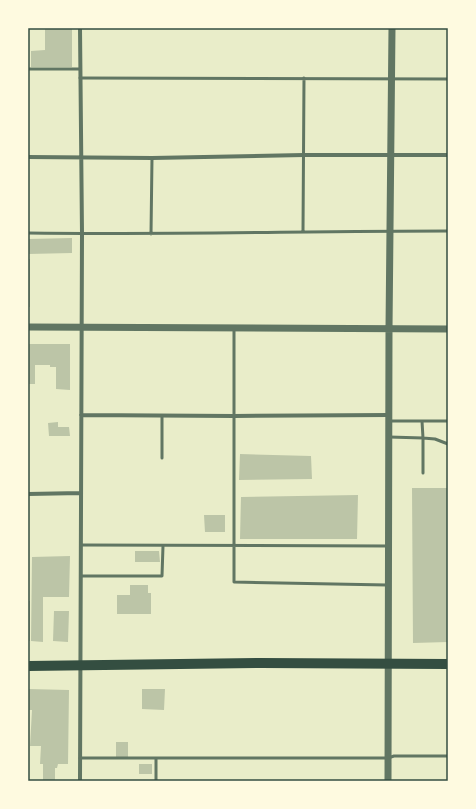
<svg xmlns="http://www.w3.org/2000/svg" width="476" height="809" font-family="Poppins,sans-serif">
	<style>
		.building { fill: #bcc5a7 }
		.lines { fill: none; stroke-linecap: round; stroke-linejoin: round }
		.service { stroke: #617663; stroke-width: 3 }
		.minor { stroke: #617663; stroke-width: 4 }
		.tertiary { stroke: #617663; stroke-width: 7 }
		.primary { stroke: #344e41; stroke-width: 10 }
		.neatline { fill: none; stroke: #344e41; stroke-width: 1.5 }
	</style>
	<rect width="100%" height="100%" fill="#e9edc9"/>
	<path class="building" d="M 45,28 L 72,28 L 72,67 L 31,67 L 31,51 L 45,50 Z
		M 72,238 L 72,253 L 28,254 L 28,239 Z
		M 28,259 L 30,259 L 30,307 L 28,307 Z
		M 28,344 L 70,344 L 70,390 L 56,389 L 56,367 L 50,367 L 50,365 L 35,365 L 35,384 L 28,384 Z
		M 58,422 L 58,427 L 69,427 L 70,436 L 49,436 L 48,423 Z
		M 240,454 L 311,456 L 312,479 L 239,480 Z
		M 412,488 L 448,488 L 448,642 L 413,643 Z
		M 358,495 L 357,539 L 240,539 L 241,497 Z
		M 204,515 L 225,515 L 225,532 L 205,532 Z
		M 135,551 L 159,551 L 160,562 L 135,562 Z
		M 70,556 L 69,597 L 43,597 L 43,642 L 31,641 L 32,557 Z
		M 130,585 L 148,585 L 148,593 L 151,593 L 151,614 L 117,614 L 117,595 L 130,595 Z
		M 28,601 L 30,601 L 30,641 L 28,641 Z
		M 54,611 L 69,611 L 68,642 L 53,641 Z
		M 28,689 L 69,690 L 68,764 L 58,764 L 57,768 L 55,768 L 55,781 L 43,781 L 43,764 L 40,764 L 41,746 L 30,746 L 32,710 L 28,710 Z
		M 142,689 L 165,689 L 164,710 L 142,709 Z
		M 116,742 L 128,742 L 128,757 L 116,757 Z
		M 139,764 L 152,764 L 152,774 L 139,774 Z"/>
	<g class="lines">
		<path class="service" d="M 28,69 L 80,69
			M 80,78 L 448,79
			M 303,231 L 304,78
			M 28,233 C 168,235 308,231 448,231
			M 151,234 L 152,158
			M 234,329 L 234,582 L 387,585
			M 389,421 L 448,421
			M 422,421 L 423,438 L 435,439 L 448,444
			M 389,437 L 423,438 L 423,473
			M 162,458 L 162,416
			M 81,545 L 389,546
			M 81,576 L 162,576 L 163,546
			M 80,758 L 388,758 L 394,756 L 448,756
			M 156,758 L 156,781"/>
		<path class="minor" d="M 80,28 L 82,234 L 80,781
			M 28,157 L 152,158 L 304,155 L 448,155
			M 81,415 L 234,416 L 389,415
			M 28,494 L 81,493"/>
		<path class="tertiary" d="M 28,327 L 448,329
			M 388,781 L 389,329 L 392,28"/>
		<path class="primary" d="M 28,666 L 261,663 L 448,664"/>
	</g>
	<rect width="476" height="809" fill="none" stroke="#fefae0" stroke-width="58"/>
	<rect x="29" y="29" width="418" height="751" class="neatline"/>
</svg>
